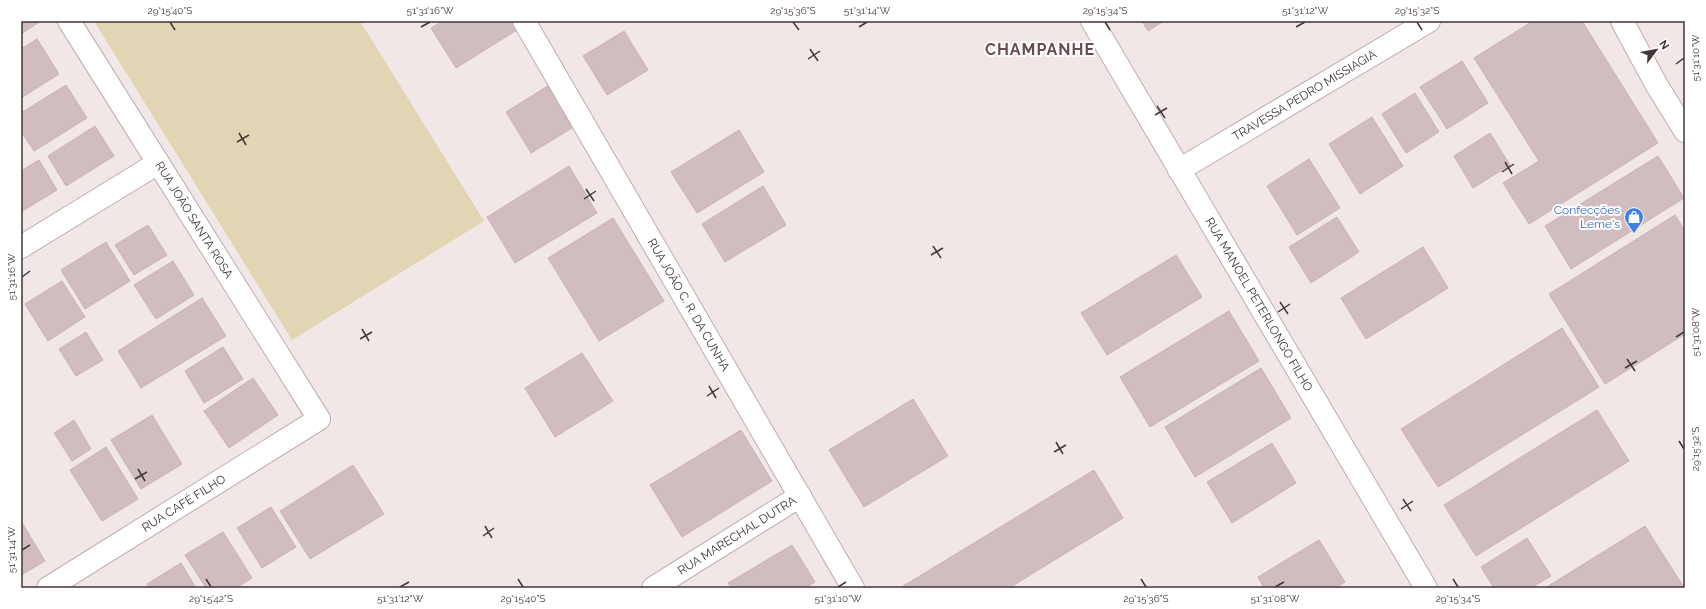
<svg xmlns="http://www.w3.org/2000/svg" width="1706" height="609" font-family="Raleway,sans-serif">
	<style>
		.green { fill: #e1d5b4 }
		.building { fill: #d1bdbf; stroke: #cbb1b4 }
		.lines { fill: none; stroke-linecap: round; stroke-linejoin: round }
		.minor-casing { stroke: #beadae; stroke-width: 24 }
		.minor { stroke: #fff; stroke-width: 22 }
		.ticks { fill: none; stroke: #433638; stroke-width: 1.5 }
		.labels { text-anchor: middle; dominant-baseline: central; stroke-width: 4; stroke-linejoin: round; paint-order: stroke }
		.street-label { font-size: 12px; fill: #433638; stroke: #fff }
		.shop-label { font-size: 12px; fill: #366cbe; stroke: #fff; text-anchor: end }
		.district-label { font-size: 16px; font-weight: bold; letter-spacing: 1px; fill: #654f51; stroke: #fff }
		.neatline { fill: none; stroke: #433638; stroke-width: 1.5 }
		.ticks-label { font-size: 10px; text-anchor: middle; fill: #433638 }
	</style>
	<rect width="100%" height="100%" fill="#f1e7e7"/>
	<path class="green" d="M 94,21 L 360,21 L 484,221 L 292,340 Z"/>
	<path class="building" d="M 21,21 L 41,21 L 21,34 Z
		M 443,21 L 512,21 L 517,30 L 456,68 L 431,28 Z
		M 1142,21 L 1164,21 L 1148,31 Z
		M 1533,21 L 1582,21 L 1658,143 L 1529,224 L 1503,183 L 1539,161 L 1474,58 Z
		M 624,31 L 648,70 L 607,95 L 583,56 Z
		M 37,39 L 59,74 L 21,98 L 21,49 Z
		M 1462,61 L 1488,103 L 1447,129 L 1420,87 Z
		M 551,84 L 577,125 L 531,153 L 506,112 Z
		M 66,85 L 87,118 L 34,151 L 21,131 L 21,113 Z
		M 1415,93 L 1439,132 L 1406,153 L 1382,114 Z
		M 1372,117 L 1403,166 L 1360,194 L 1329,144 Z
		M 95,126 L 114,156 L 66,186 L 48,156 Z
		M 739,130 L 764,172 L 697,213 L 671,172 Z
		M 1490,133 L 1510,165 L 1473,188 L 1454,156 Z
		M 1658,156 L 1684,198 L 1571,269 L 1545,226 Z
		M 1309,159 L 1340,208 L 1297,235 L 1267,186 Z
		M 39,160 L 57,190 L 21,212 L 21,171 Z
		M 569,166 L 597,213 L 515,263 L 487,217 Z
		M 763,186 L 786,225 L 725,262 L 702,224 Z
		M 1675,215 L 1685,231 L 1685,334 L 1605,384 L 1549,294 Z
		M 1337,217 L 1359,252 L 1311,283 L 1289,247 Z
		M 613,218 L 664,301 L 599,341 L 548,258 Z
		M 148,225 L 167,255 L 134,275 L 115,245 Z
		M 106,242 L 130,281 L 85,309 L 61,270 Z
		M 1423,247 L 1448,288 L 1366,339 L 1341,298 Z
		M 1176,255 L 1202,297 L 1107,355 L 1081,313 Z
		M 173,261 L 194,295 L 156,319 L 134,285 Z
		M 62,281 L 85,317 L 48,341 L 25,304 Z
		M 202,298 L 226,336 L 141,388 L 118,351 Z
		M 1229,311 L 1259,361 L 1150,427 L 1120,377 Z
		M 1562,328 L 1599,387 L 1438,487 L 1401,429 Z
		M 86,332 L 103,360 L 76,376 L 59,349 Z
		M 223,347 L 243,379 L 204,403 L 185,371 Z
		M 582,353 L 613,401 L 555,437 L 525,388 Z
		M 1261,368 L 1291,418 L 1195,477 L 1165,427 Z
		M 253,378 L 278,415 L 229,448 L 204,411 Z
		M 913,399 L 948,456 L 864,507 L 829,450 Z
		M 1597,410 L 1629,461 L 1476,556 L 1444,505 Z
		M 152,415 L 182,464 L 141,489 L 111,440 Z
		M 74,420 L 91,449 L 72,461 L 54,433 Z
		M 741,430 L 772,481 L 682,537 L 650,485 Z
		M 1272,443 L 1296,483 L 1232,523 L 1207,482 Z
		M 106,447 L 138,499 L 102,521 L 70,470 Z
		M 353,465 L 384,514 L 310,559 L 280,511 Z
		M 1094,470 L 1123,518 L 1009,588 L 900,588 Z
		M 271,507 L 296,547 L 262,568 L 237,528 Z
		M 21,521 L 45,561 L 21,575 Z
		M 1645,526 L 1683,586 L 1679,588 L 1545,588 Z
		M 223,532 L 252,578 L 236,588 L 206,588 L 185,555 Z
		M 1527,538 L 1551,576 L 1531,588 L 1494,588 L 1481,567 Z
		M 1319,540 L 1345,582 L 1336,588 L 1264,588 L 1258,577 Z
		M 792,545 L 815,582 L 806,588 L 731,588 L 728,583 Z
		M 181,563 L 196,588 L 150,588 L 147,584 Z"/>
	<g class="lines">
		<defs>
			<g id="minor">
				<path id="s1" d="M 524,21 L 853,588"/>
				<path id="s2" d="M 1092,21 L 1426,588"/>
				<path d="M 1622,21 L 1656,84 L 1685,131"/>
				<path id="s3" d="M 1179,170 L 1429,21"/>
				<path d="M 21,247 L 158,163"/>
				<path id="s4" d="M 48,588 L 319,419 L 69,21"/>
				<path id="s5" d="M 653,588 L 800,496"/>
			</g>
		</defs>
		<use href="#minor" class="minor-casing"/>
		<use href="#minor" class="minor"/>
	</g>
	<path class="ticks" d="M 170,22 L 175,30M 793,22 L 799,30M 1105,22 L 1110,30M 1417,22 L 1422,30M 421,27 L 430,22M 859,27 L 867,22M 1296,27 L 1305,22M 810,49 L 818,61M 808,59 L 820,51M 1676,64 L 1684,58M 1157,106 L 1165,118M 1155,115 L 1167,108M 239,133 L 246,145M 237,142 L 249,135M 1505,162 L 1512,174M 1502,172 L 1514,164M 586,189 L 594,201M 584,199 L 596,191M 933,246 L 941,258M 931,255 L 943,248M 22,277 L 30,271M 1280,302 L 1288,314M 1278,312 L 1290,304M 362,329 L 369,341M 1676,337 L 1684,332M 360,339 L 372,332M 1627,359 L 1635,371M 1625,368 L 1637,361M 709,386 L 716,398M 707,396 L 719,388M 1679,441 L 1684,449M 1056,442 L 1063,454M 1054,452 L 1066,445M 138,469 L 145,481M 135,479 L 147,472M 1403,499 L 1411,511M 1401,509 L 1413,501M 485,526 L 492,538M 483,536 L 494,528M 22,550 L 30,545M 206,579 L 211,587M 518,579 L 523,587M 1141,579 L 1146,587M 1453,579 L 1458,587M 400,587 L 409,582M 838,587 L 846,582M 1275,587 L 1284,582"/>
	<defs>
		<symbol id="shop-pin" viewBox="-11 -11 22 30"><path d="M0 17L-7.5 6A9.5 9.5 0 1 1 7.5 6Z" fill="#3f7fe0" stroke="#fff"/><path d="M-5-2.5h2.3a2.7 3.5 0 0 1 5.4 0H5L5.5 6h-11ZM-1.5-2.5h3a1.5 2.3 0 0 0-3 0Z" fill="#fff"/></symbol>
	</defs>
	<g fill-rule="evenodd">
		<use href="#shop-pin" x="1623" y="206" width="22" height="30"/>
	</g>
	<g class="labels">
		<g class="street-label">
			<text stroke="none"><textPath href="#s3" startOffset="146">TRAVESSA PEDRO MISSIAGIA</textPath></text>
			<text transform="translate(194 220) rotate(58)">RUA JOÃO SANTA ROSA</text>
			<text stroke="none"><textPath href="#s1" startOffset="328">RUA JOÃO C. R. DA CUNHA</textPath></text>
			<text stroke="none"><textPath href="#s2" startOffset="329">RUA MANOEL PETERLONGO FILHO</textPath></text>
			<text stroke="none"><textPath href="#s4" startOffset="160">RUA CAFÉ FILHO</textPath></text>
			<text stroke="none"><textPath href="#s5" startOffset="99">RUA MARECHAL DUTRA</textPath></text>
		</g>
		<g class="shop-label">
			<text x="1620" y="210">Confecções<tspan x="1620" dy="14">Leme's</tspan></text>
		</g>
		<g class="district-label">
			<text x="1040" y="49">CHAMPANHE</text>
		</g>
	</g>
	<rect width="1706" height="609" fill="none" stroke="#ffffff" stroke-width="44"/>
	<g transform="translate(1656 50) rotate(58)" stroke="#ffffff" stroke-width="3" paint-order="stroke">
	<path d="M0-3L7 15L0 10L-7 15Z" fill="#433638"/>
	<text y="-6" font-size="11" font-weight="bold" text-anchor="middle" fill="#433638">N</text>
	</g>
	<rect x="22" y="22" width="1662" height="565" class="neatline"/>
	<g class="ticks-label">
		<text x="170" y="14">29°15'40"S</text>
		<text x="430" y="14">51°31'16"W</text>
		<text x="793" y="14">29°15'36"S</text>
		<text x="867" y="14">51°31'14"W</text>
		<text x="1105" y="14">29°15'34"S</text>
		<text x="1305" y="14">51°31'12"W</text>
		<text x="1417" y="14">29°15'32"S</text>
		<text transform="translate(1695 58) rotate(-90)" y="4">51°31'10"W</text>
		<text transform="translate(11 277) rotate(-90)" y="4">51°31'16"W</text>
		<text transform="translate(1695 332) rotate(-90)" y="4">51°31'08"W</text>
		<text transform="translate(1695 449) rotate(-90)" y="4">29°15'32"S</text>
		<text transform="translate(11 550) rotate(-90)" y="4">51°31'14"W</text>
		<text x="211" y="602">29°15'42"S</text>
		<text x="400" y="602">51°31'12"W</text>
		<text x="523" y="602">29°15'40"S</text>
		<text x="838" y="602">51°31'10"W</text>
		<text x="1146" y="602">29°15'36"S</text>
		<text x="1275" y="602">51°31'08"W</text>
		<text x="1458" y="602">29°15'34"S</text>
	</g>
</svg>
